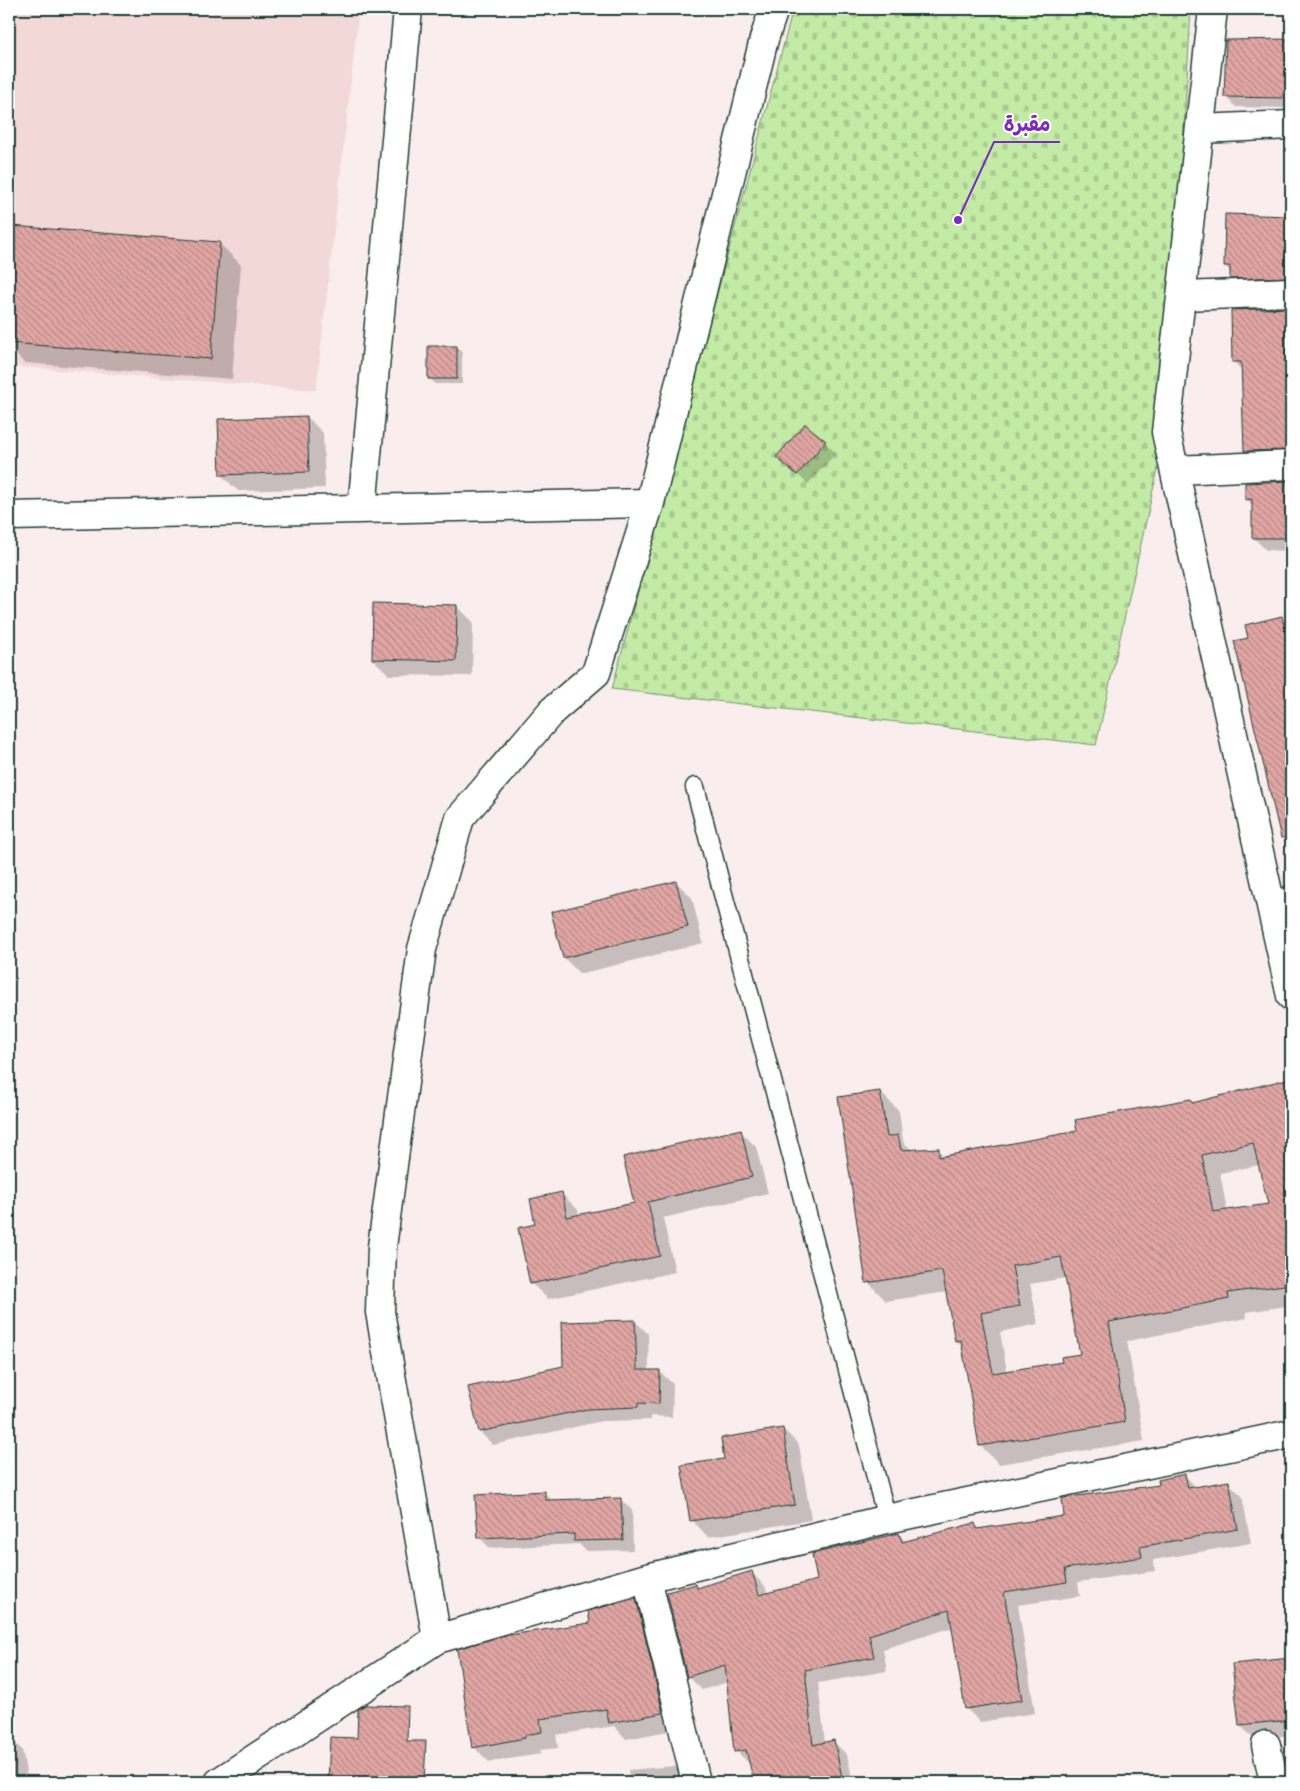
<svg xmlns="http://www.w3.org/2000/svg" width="1300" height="1791" font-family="'Comic Neue','Playpen Sans Arabic',sans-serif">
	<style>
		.built { fill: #f2d8d7 }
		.cemetery { fill: url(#cemetery-stones); stroke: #72946d }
		.shadow { fill: #0003; fill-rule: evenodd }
		.building { fill: url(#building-back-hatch); stroke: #1f3d34; fill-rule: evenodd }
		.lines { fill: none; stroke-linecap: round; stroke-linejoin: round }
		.service-casing { stroke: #1f3d34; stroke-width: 21 }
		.minor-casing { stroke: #1f3d34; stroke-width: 31 }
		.tertiary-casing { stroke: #1f3d34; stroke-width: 31 }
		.service { stroke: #fff; stroke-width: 18 }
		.minor { stroke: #fff; stroke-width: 28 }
		.tertiary { stroke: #fff; stroke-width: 28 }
		.leader { fill: none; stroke: #7b2cbf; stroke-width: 2 }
		.callout-dot { fill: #7b2cbf; stroke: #fff; stroke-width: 2 }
		.callout-label { font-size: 20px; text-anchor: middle; font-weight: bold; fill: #7b2cbf; stroke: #fff; stroke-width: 4; stroke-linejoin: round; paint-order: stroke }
	</style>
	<defs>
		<pattern id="cemetery-stones" width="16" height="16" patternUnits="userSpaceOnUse" patternTransform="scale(1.25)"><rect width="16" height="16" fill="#c4eba6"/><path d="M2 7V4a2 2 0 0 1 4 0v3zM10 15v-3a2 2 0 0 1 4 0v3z" fill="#a8ca90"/></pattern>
		<pattern id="building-back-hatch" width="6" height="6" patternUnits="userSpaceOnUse" patternTransform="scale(1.25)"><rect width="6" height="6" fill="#e1a6a4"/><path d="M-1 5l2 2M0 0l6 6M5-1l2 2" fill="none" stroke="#b68886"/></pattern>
	</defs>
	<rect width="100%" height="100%" fill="#f9eded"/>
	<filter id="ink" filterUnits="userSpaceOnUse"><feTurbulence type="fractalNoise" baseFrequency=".02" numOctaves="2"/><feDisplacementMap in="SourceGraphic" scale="10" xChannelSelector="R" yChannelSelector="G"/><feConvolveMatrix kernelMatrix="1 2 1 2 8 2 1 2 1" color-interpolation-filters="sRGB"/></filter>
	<g filter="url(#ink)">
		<path class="built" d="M 9,9 L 359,9 L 316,390 L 9,366 Z"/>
		<path class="cemetery" d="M 793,9 L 1191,9 L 1166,432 L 1096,745 L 612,689 Z"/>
		<path class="shadow" d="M 1291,40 L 1291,108 L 1236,107 L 1225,96 L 1227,42 Z
			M 1226,215 L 1291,217 L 1291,290 L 1244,291 L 1231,278 L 1231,272 L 1225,266 Z
			M 12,227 L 220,244 L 241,265 L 232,379 L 24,363 L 9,347 L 9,274 Z
			M 1291,309 L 1291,463 L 1258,464 L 1245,451 L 1242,371 L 1233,361 L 1232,311 Z
			M 456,347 L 462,352 L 462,384 L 435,384 L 430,378 Z
			M 307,417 L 323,433 L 325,488 L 238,491 L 221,475 Z
			M 806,426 L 836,453 L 808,484 L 789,467 Z
			M 1291,482 L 1291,551 L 1266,550 L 1253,537 L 1253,506 L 1247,499 L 1246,484 Z
			M 457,606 L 473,622 L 472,676 L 389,675 L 373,659 Z
			M 1281,618 L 1291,628 L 1291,846 L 1282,837 L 1250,639 Z
			M 676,882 L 692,898 L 703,943 L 580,974 L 564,958 L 553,913 Z
			M 1291,1080 L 1291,1322 L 1287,1306 L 1246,1312 L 1247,1318 L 1127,1341 L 1144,1441 L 999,1464 L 980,1445 L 964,1348 L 956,1341 L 947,1292 L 886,1301 L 868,1282 L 880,1092 L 899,1111 L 903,1142 L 912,1150 L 938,1150 L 945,1157 L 1078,1132 L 1191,1100 L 1194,1104 ZM 1259,1165 L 1269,1205 L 1227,1211 L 1220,1173 ZM 1066,1278 L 1081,1355 L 1063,1363 L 1007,1372 L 1000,1332 L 1038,1324 L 1030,1284 Z
			M 740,1131 L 756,1147 L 768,1193 L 663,1218 L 675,1272 L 548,1299 L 531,1283 L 537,1225 L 561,1193 L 578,1210 L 579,1216 L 635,1203 Z
			M 635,1321 L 648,1334 L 649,1371 L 659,1371 L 673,1384 L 672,1417 L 651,1416 L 651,1420 L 602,1421 L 493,1445 L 480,1432 L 564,1367 Z
			M 783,1429 L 799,1445 L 811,1520 L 708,1537 L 692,1520 L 726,1460 Z
			M 1185,1476 L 1197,1488 L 1228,1482 L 1242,1496 L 1251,1543 L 1153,1560 L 1155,1571 L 1078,1582 L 1080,1596 L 1018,1605 L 1035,1713 L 980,1722 L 966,1708 L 953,1627 L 883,1649 L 887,1671 L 818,1683 L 825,1743 L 833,1741 L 847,1755 L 853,1782 L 755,1782 L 751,1765 L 736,1751 L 728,1682 L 702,1690 L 688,1676 L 696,1586 L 699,1588 L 751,1572 L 765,1586 L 768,1594 L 818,1581 L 899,1535 L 906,1542 L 975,1524 L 981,1530 L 1066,1517 L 1161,1486 Z
			M 544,1493 L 553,1501 L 621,1500 L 632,1510 L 633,1550 L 586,1551 L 579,1544 L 490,1548 L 479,1537 Z
			M 635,1599 L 651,1615 L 679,1729 L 626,1739 L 614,1726 L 556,1735 L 558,1748 L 540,1750 L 541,1754 L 489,1762 L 473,1746 L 592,1624 Z
			M 1291,1659 L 1291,1735 L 1254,1739 L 1240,1725 L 1234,1665 Z
			M 9,1737 L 22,1750 L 28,1782 L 9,1782 Z
			M 331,1738 L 390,1756 L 389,1782 L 329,1782 Z
			M 675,1766 L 691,1782 L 603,1782 L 629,1776 L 628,1770 Z
			M 507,1781 L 509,1782 L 487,1782 Z"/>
		<path class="building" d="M 1291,39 L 1291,92 L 1283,92 L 1283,98 L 1224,97 L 1226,40 Z
			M 1225,214 L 1291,216 L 1291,277 L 1230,279 L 1230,266 L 1224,266 Z
			M 11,226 L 220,242 L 211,359 L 9,343 L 9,258 Z
			M 1291,308 L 1291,329 L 1285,329 L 1287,384 L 1291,383 L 1291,450 L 1244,451 L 1241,362 L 1232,362 L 1231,310 Z
			M 428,346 L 457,346 L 457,379 L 428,379 Z
			M 307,416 L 309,472 L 220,475 L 218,419 Z
			M 805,424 L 826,441 L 797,475 L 776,457 Z
			M 1291,481 L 1291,538 L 1252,538 L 1252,499 L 1245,500 L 1245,483 Z
			M 373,603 L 457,605 L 456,661 L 372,659 Z
			M 1282,616 L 1291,656 L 1291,837 L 1281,838 L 1234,641 L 1248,638 L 1245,625 Z
			M 676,881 L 688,927 L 563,958 L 551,912 Z
			M 1291,1078 L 1291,1284 L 1228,1293 L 1229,1299 L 1109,1322 L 1125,1422 L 979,1446 L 961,1340 L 955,1341 L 942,1271 L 866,1283 L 838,1097 L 880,1091 L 887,1137 L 898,1135 L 901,1150 L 939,1148 L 939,1157 L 1077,1131 L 1075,1120 L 1191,1099 L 1192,1103 ZM 1253,1143 L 1268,1204 L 1213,1212 L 1202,1155 ZM 1061,1257 L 1080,1354 L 1061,1357 L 1062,1362 L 993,1373 L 981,1313 L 1020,1306 L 1012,1266 Z
			M 741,1129 L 752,1177 L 648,1202 L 660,1256 L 530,1284 L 518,1228 L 535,1224 L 530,1199 L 562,1192 L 567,1217 L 634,1203 L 623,1157 Z
			M 635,1320 L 637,1370 L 660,1370 L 659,1404 L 638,1403 L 638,1407 L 588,1409 L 479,1432 L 468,1387 L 563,1366 L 562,1322 Z
			M 783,1428 L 795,1505 L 690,1521 L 681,1465 L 724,1459 L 721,1438 Z
			M 1185,1474 L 1188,1488 L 1229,1481 L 1238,1529 L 1140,1547 L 1142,1557 L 1065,1569 L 1067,1582 L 1004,1592 L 1022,1700 L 965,1709 L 949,1610 L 869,1635 L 874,1657 L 805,1670 L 813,1745 L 834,1740 L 843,1782 L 754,1782 L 746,1750 L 734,1752 L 725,1665 L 687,1677 L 667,1592 L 696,1584 L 697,1588 L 752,1571 L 759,1595 L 817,1580 L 812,1554 L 899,1533 L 902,1542 L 975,1523 L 977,1529 L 1064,1516 L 1062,1498 L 1159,1485 L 1158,1480 Z
			M 545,1491 L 545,1500 L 621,1498 L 623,1540 L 574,1541 L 574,1534 L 478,1538 L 475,1495 Z
			M 636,1598 L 663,1713 L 609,1723 L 606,1709 L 540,1719 L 542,1732 L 525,1735 L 525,1738 L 472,1748 L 457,1649 L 502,1636 L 590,1623 L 588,1611 Z
			M 1291,1658 L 1291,1720 L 1239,1725 L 1232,1664 Z
			M 365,1705 L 408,1706 L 407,1741 L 426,1741 L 424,1782 L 328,1782 L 330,1737 L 357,1738 L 358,1710 Z"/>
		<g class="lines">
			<defs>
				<path id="service" d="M 695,787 L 887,1519
					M 1271,903 L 1291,895"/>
				<path id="minor" d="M 1200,129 L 1291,125
					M 1182,296 L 1291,292
					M 1175,470 L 1291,465
					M 362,509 L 408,9
					M 9,516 L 650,503 L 764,39 L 774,9
					M 647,1578 L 696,1782
					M 437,1639 L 380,1312 L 382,1247 L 422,949 L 460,818 L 552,711 L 596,673 L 650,503
					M 1266,1745 L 1274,1782"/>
				<path id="tertiary" d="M 1213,9 L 1166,432 L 1291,996
					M 219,1782 L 437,1639 L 647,1578 L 887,1519 L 1291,1434"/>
			</defs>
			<use href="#service" class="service-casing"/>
			<use href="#minor" class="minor-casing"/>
			<use href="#tertiary" class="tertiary-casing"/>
			<use href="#service" class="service"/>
			<use href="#minor" class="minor"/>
			<use href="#tertiary" class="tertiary"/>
		</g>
	</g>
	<path class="leader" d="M958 220L994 142H1060"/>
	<circle class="callout-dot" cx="958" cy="220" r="5"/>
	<g class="callout-label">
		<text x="1027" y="131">مقبرة</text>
	</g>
	<rect width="1300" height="1791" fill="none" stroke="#fff" stroke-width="30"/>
	<rect x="15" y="15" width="1270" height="1761" fill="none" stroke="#1f3d34" stroke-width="2" filter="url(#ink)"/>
</svg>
